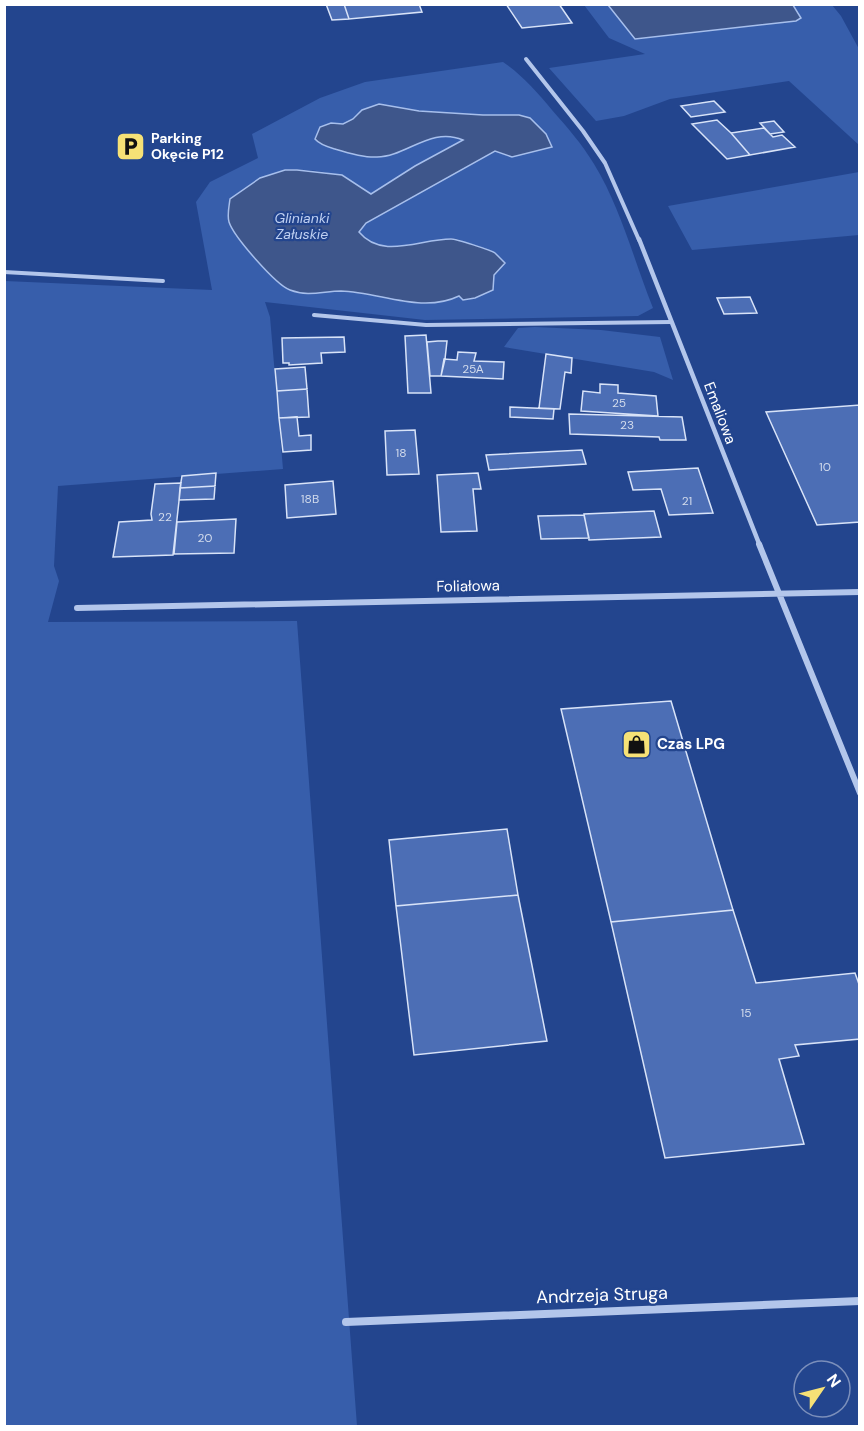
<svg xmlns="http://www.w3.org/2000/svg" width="864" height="1431" font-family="'DM Sans',sans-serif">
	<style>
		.green { fill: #375eab; fill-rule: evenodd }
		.water { fill: #3e568b; stroke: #a7bfec; stroke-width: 1.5 }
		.building { fill: #4c6eb5; stroke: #d8e3f8; stroke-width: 1.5 }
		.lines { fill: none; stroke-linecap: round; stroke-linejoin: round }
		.lane { stroke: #b3c6eb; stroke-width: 4 }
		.street-far3 { stroke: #b3c6eb; stroke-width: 4 }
		.street-far2 { stroke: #b3c6eb; stroke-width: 4.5 }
		.street-far1 { stroke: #b3c6eb; stroke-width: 6 }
		.street { stroke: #b3c6eb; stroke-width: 8 }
		.labels { text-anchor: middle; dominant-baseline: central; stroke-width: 4.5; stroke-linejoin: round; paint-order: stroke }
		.number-label { font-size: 12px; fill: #d2dbec }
		.far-poi-label { font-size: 14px; font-weight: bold; fill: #fff; stroke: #23458e; text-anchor: start }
		.far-water-label { font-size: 14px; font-style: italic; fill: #bfd0f2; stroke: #23458e }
		.street-label { font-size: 15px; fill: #fff; stroke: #23458e }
		.poi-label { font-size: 15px; font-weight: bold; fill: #fff; stroke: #23458e; text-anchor: start }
		.near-street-label { font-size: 18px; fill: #fff; stroke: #23458e }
	</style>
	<rect width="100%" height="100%" fill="#23458e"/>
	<path class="green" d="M 584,5 L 608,5 L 635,39 L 731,28 L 799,13 L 793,5 L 832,5 L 841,16 L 859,49 L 859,145 L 789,81 L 670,99 L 624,116 L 596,121 L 549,68 L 645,54 L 609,38 Z
		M 503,62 C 522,75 537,92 552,110 C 567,127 582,144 594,164 C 621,208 634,261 653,308 L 638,316 L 425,320 L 265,302 L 270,317 L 283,469 L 58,486 L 54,566 L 59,581 L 48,622 L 297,621 L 357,1426 L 5,1426 L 5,281 L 212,290 L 196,202 L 210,182 L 258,158 L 252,134 L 320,98 L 365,82 ZM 379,104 L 419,111 L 483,115 L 519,115 L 530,118 L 546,134 L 552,147 L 512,157 L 495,151 L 366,223 L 359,232 L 369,244 L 393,247 L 454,238 L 493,252 L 492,290 L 475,298 L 464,300 L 459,296 C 422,314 380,293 341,291 C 324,290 308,296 291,290 C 271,283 250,251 235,235 L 285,170 C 319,169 344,173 371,194 L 415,166 L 463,140 L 453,137 L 320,127 L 331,123 L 343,125 L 353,119 L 362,110 Z
		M 859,172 L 859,235 L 692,250 L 668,206 Z
		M 535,327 L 601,330 L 660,337 L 673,380 L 654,372 L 504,347 L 518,328 Z"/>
	<path class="water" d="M 730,5 L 793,5 L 801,18 L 796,21 L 635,39 L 608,5 Z
		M 379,104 L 419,111 L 483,115 L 519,115 L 530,118 L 546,134 L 552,147 L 512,157 L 495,151 L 366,223 L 359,232 C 382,260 420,239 451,239 C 456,239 491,250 495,253 C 498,256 502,260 505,263 L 494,275 L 493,290 L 475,298 L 463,300 L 459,296 C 422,314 380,292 341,291 C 324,291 308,297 290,290 C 276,285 234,237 229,222 C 227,216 229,206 230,199 L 260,178 L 285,170 L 297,170 L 342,175 L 371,194 L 415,166 L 463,140 C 431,126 406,157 377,157 C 364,158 348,153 335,149 C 328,147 320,145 315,139 L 320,127 L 331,123 L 343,124 L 353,119 L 362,110 Z"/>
	<path class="building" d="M 326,4 L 344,4 L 349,19 L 332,20 Z
		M 344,4 L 419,4 L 422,12 L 349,19 Z
		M 506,4 L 559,4 L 572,23 L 522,28 Z
		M 714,101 L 725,112 L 691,117 L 681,106 Z
		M 717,120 L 731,133 L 750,155 L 727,159 L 692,124 Z
		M 774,121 L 784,132 L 770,134 L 760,123 Z
		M 764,128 L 773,137 L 782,135 L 795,147 L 750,155 L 731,133 Z
		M 750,297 L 757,313 L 724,314 L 717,298 Z
		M 426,335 L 431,393 L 408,393 L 405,336 Z
		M 344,337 L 345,352 L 321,353 L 322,363 L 289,365 L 289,363 L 283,363 L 282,338 Z
		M 438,341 L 447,341 L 445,359 L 441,376 L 430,376 L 427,342 Z
		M 458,352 L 476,353 L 474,361 L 504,362 L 503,379 L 441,376 L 444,359 L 457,360 Z
		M 546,354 L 572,358 L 571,373 L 565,372 L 560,409 L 539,408 Z
		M 305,367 L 307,389 L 277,391 L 275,369 Z
		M 600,384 L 618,385 L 618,393 L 656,396 L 658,416 L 581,411 L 583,391 L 600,393 Z
		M 307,389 L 309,417 L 279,418 L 277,391 Z
		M 860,405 L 860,522 L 817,525 L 766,412 Z
		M 510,407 L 554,409 L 553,419 L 510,417 Z
		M 569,414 L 682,417 L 686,440 L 660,440 L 659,437 L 570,434 Z
		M 297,417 L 299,436 L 311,435 L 311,450 L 283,452 L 279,418 Z
		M 415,430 L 419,474 L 387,475 L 385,431 Z
		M 582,450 L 586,464 L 489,470 L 486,455 Z
		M 698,468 L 713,513 L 669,515 L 661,489 L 633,490 L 628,472 Z
		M 216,473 L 215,486 L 180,488 L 182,476 Z
		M 478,473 L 481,489 L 473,489 L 477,531 L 441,532 L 437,475 Z
		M 333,481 L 336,514 L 287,518 L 285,485 Z
		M 181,483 L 173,555 L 113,557 L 119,522 L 152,520 L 151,514 L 155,484 Z
		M 215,486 L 214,499 L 179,500 L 180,488 Z
		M 654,511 L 661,537 L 589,540 L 584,514 Z
		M 584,515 L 589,538 L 541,539 L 538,516 Z
		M 236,519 L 234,553 L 174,554 L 177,522 Z
		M 671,701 L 733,910 L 611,922 L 561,709 Z
		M 507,829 L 518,895 L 396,906 L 389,840 Z
		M 518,895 L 547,1041 L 414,1055 L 396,906 Z
		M 733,910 L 756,983 L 855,973 L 860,987 L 860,1039 L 795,1045 L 799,1056 L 779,1059 L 804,1144 L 665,1158 L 611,922 Z"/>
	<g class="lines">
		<path class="lane" d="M 4,272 L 163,281
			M 314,315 L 426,325 L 671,322"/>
		<path class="street-far3" d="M 526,59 L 583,131 L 605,163 L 639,240"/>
		<path class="street-far2" d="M 639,239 L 760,546"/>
		<path class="street-far1" d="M 759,544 L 860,793
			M 77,608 L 860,592"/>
		<path class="street" d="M 346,1322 L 860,1301"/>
	</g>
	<defs>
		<symbol id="parking-square" viewBox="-11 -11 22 22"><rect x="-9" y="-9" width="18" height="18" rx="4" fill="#f6e176" stroke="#23458e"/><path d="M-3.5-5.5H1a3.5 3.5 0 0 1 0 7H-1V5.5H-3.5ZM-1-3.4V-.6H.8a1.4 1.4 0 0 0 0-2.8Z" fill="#111"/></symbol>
		<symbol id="shop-square" viewBox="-11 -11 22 22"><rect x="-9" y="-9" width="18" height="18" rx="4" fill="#f6e176" stroke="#23458e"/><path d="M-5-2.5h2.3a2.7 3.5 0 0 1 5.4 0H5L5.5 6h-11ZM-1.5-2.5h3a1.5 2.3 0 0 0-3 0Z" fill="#111"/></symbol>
	</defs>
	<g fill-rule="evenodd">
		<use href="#parking-square" x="114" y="130" width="33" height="33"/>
		<use href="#shop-square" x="620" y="728" width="33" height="33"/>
	</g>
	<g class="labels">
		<g class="number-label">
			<text x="473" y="369">25A</text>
			<text x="619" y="403">25</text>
			<text x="627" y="425">23</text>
			<text x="401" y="453">18</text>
			<text x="825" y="467">10</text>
			<text x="310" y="499">18B</text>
			<text x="687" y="501">21</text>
			<text x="165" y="517">22</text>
			<text x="205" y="538">20</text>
			<text x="746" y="1013">15</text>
		</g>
		<g class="far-poi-label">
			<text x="151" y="138">Parking<tspan x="151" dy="16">Okęcie P12</tspan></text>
		</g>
		<g class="far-water-label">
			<text x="302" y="218">Glinianki<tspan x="302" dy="16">Załuskie</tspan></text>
		</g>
		<g class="street-label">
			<text transform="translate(720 413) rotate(69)">Emaliowa</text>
			<text transform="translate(468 586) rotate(-1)">Foliałowa</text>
		</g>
		<g class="poi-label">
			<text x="657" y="744">Czas LPG</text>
		</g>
		<g class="near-street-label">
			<text transform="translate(602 1295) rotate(-2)">Andrzeja Struga</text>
		</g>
	</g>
	<rect width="864" height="1431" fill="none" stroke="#ffffff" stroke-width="12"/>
	<g transform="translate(822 1389) rotate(55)"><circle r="28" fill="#23458e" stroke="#7b8fbb" stroke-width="1.5"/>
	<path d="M0-4.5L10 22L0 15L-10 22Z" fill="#f6e176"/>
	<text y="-9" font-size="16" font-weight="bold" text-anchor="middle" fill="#ffffff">N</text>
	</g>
</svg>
